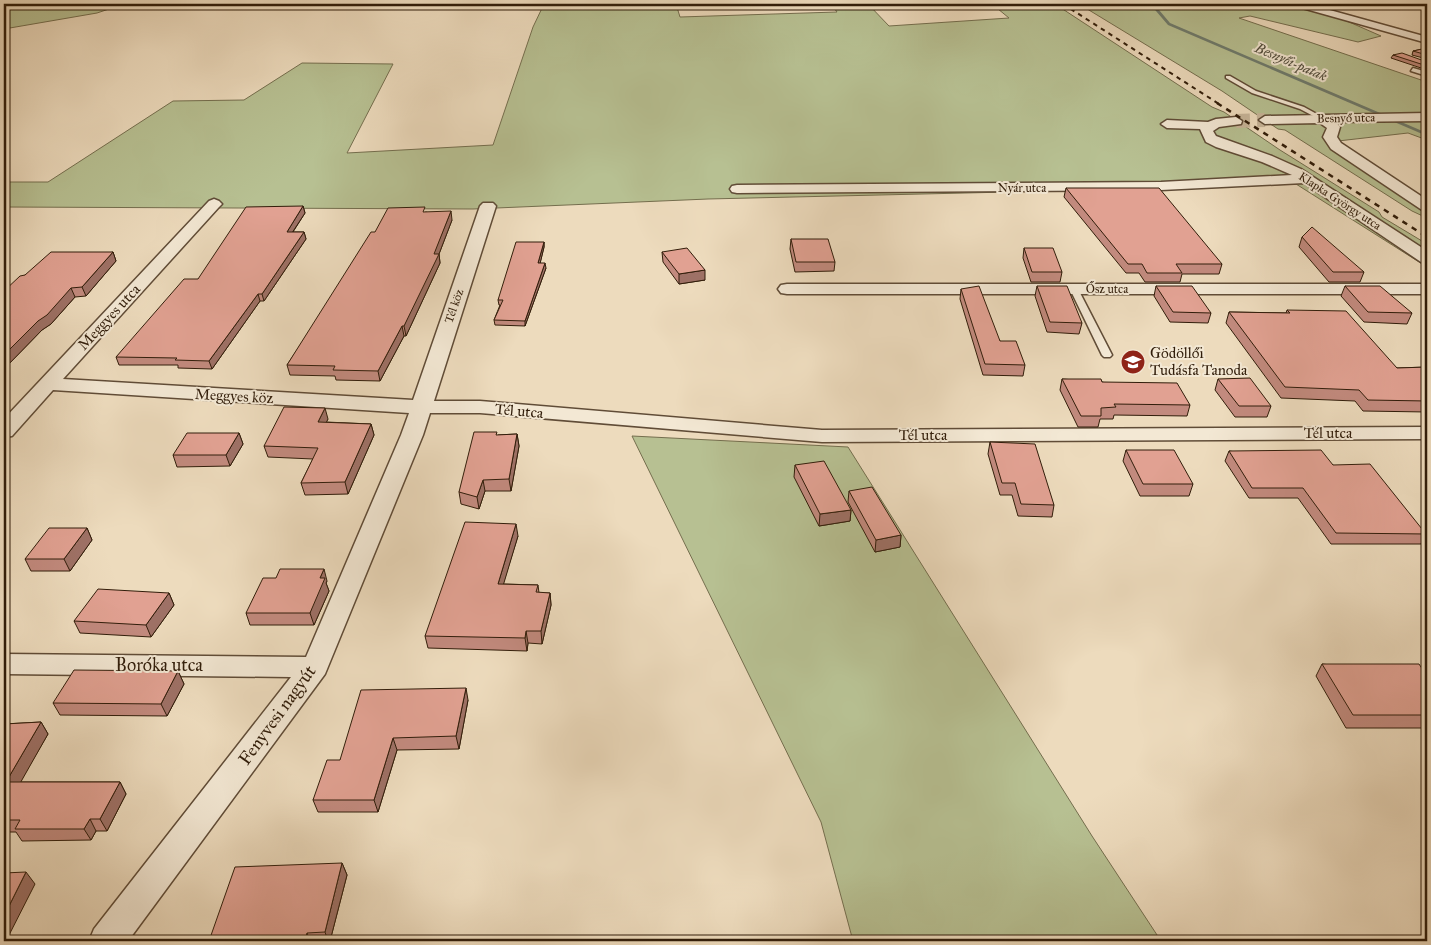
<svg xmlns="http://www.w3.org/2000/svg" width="1431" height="945" font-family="'IM FELL Great Primer',serif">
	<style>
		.green { fill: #b7c092; stroke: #746e4e }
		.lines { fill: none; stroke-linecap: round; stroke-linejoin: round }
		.stream { fill: #6f7c6e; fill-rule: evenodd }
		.street-tunnel { stroke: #c7b599; stroke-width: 14; stroke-dasharray: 14 7; stroke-linecap: butt }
		.lane-casing { stroke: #604c37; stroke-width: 3 }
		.street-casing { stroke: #604c37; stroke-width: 3 }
		.lane { fill: #f3e8d4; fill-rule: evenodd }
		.street { fill: #f3e8d4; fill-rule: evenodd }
		.rail-far1 { stroke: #311d0a; stroke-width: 2; stroke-dasharray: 4.5 4.5; stroke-linecap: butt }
		.rail { stroke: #311d0a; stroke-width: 2.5; stroke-dasharray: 5.5 5.5; stroke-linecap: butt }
		.wall { fill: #c28a7e; stroke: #311d0a }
		.shaded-wall { fill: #9e7166; stroke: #311d0a }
		.building { fill: #e1a192; stroke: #311d0a }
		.labels { text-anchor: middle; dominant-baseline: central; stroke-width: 4; stroke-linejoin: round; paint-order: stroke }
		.far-street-label { font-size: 12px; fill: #311d0a; stroke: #f3e8d4 }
		.far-water-label { font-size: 14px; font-style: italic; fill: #504c3c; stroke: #f3e8d4 }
		.street-label { font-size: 15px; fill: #311d0a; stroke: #f3e8d4 }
		.poi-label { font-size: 15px; fill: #311d0a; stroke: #f3e8d4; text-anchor: start }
		.near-street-label { font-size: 18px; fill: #311d0a; stroke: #f3e8d4 }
	</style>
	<rect width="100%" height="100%" fill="#eddbbd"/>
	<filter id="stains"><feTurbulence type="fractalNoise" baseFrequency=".004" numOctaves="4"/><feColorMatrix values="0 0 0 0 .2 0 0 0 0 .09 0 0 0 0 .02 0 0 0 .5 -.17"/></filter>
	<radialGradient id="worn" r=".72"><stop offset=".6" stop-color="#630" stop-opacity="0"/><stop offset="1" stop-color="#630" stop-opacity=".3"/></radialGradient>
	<path class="green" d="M 4,4 L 124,4 L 97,13 L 4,29 Z
		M 544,4 L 676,4 L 680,17 L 837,12 L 831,4 L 868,4 L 889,26 L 1009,18 L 992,4 L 1055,4 L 1212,107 L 1224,112 L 1280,150 L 1379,212 L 1382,217 L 1427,244 L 1427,267 L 1296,184 L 1223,187 L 708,199 L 473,209 L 4,207 L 4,182 L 48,182 L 173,101 L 244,100 L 302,63 L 393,64 L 347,153 L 493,145 L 533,27 Z
		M 1079,4 L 1289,4 L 1340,18 L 1381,36 L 1358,42 L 1250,16 L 1239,18 L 1427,82 L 1427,140 L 1408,133 L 1338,141 L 1399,184 L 1427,200 L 1427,218 L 1412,211 L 1285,130 L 1278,129 L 1222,91 Z
		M 632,436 L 848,447 L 1092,836 L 1161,941 L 853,941 L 821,822 Z"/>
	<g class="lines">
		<path class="stream" d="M 1150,4 L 1154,4 L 1170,23 L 1427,133 L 1427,136 L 1168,25 Z"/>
		<path class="street-tunnel" d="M 1236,121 L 1265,120"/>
		<defs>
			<path id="lane" d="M 1413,68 L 1427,72 L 1427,76 L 1411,71 Z
				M 1226,76 L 1230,76 L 1256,91 L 1304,107 L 1324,118 L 1319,119 L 1300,109 L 1252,93 L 1226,78 Z
				M 1074,286 L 1078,289 L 1112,355 L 1110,357 L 1104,357 L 1102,355 L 1070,289 Z"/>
			<path id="street" d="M 1293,4 L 1308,4 L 1427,37 L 1427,43 L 1295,6 Z
				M 1427,113 L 1427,121 L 1336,122 L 1340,127 L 1337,137 L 1341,143 L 1427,200 L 1427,212 L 1422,210 L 1331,149 L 1323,137 L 1327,128 L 1320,123 L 1265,124 L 1259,120 L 1265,116 Z
				M 1236,117 L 1242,121 L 1241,124 L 1219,127 L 1213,131 L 1216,136 L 1272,156 L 1301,169 L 1427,251 L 1427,263 L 1421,262 L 1304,183 L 1161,190 L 737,193 L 732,192 L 730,189 L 732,186 L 737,185 L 1161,182 L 1292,175 L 1262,162 L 1216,147 L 1206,142 L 1200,129 L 1167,128 L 1161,124 L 1167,120 L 1208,122 L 1216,119 Z
				M 214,199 L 219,201 L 222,204 L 219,207 L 63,379 L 413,400 L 480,206 L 483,203 L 493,203 L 496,206 L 434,401 L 480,401 L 822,430 L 1427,427 L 1427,439 L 822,442 L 480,413 L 430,413 L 423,435 L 325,674 L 128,941 L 89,941 L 94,929 L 291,677 L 4,674 L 4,654 L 306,657 L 401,435 L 409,413 L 53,390 L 12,436 L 4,437 L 4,419 L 209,201 Z
				M 787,284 L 1427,284 L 1427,294 L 787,294 L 781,293 L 778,289 L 781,285 Z"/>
		</defs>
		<use href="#lane" class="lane-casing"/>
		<use href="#street" class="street-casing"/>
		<use href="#lane" class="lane"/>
		<use href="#street" class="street"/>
		<path class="rail-far1" d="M 1063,4 L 1219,104"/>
		<path class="rail" d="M 1217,103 L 1427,237"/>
	</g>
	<path class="wall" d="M 1234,4 L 1268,4 L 1244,7 Z
		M 1427,48 L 1427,59 L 1412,55 L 1413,51 Z
		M 1393,55 L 1427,62 L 1427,70 L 1391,58 Z
		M 1066,188 L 1222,264 L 1219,274 L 1182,274 L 1180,282 L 1145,282 L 1139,273 L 1126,273 L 1064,197 Z
		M 303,206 L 305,213 L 293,232 L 304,232 L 306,239 L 264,301 L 260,301 L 212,369 L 178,368 L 178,365 L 119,365 L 116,357 L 198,279 Z
		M 426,212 L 452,220 L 439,254 L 440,263 L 406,336 L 404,336 L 380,381 L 336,380 L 335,376 L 290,375 L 287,365 L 375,232 Z
		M 1302,237 L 1364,272 L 1360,282 L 1329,282 L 1299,247 Z
		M 791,239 L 835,262 L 834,271 L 795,272 L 790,249 Z
		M 544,242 L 544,247 L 540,263 L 546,268 L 525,326 L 495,325 L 494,320 L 500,305 L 499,305 L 498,300 Z
		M 1024,248 L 1062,272 L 1060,282 L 1031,282 L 1023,258 Z
		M 113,252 L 116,261 L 86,296 L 75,297 L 51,324 L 42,330 L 4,369 L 4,291 L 25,275 Z
		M 662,252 L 705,280 L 679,284 L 663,262 Z
		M 1037,286 L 1082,323 L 1079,334 L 1047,332 L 1035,296 Z
		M 1156,286 L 1211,313 L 1208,323 L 1170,322 L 1154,296 Z
		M 1345,286 L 1412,313 L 1407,324 L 1364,322 L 1341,296 Z
		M 961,289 L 1000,341 L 1025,365 L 1023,376 L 983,375 L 960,299 Z
		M 1287,310 L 1397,368 L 1427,367 L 1427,412 L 1363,411 L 1355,401 L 1281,398 L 1226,323 L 1229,312 L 1286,313 Z
		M 1062,379 L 1102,382 L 1190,405 L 1187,416 L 1114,415 L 1113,419 L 1100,419 L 1098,427 L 1078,427 L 1060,390 Z
		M 1218,379 L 1271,406 L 1267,417 L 1235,417 L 1215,390 Z
		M 328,419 L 326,422 L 371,424 L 374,435 L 348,494 L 305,495 L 301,483 L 313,459 L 268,457 L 264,446 Z
		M 239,433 L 243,444 L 230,466 L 177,467 L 173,455 Z
		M 517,434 L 519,446 L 511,491 L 485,491 L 479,509 L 461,504 L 459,492 L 498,435 Z
		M 990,442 L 1054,505 L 1052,517 L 1018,516 L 1012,495 L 1000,495 L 988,454 Z
		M 1126,450 L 1193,484 L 1189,496 L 1140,496 L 1123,461 Z
		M 1229,451 L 1333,465 L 1426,534 L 1421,544 L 1331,544 L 1298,498 L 1249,498 L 1225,461 Z
		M 795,465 L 851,510 L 850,521 L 819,526 L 794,477 Z
		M 849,491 L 901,535 L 900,547 L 875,552 L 848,502 Z
		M 87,528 L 92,540 L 70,571 L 31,571 L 25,559 Z
		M 518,536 L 503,584 L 538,585 L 539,593 L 550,593 L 551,605 L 542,644 L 528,643 L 527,651 L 428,648 L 425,636 Z
		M 327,581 L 326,583 L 329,591 L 314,625 L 250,625 L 246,613 Z
		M 169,593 L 174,605 L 151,637 L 80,633 L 74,621 Z
		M 1322,664 L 1427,676 L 1427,728 L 1346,728 L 1316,676 Z
		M 178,671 L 184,684 L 167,716 L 60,715 L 53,703 Z
		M 468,700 L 459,749 L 397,750 L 378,812 L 318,812 L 313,800 L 340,760 Z
		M 41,722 L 48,734 L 20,782 L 120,782 L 126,794 L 107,831 L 96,831 L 91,840 L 22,841 L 16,832 L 4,832 L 4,724 Z
		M 342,863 L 347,875 L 330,941 L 209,941 Z"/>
	<path class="shaded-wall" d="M 1245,4 L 1268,4 L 1244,7 Z
		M 303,206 L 305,213 L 288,239 L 287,232 Z
		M 451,211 L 452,220 L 439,254 L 440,263 L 406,336 L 404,326 Z
		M 304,232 L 306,239 L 264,301 L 262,294 Z
		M 544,242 L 544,247 L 539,268 L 538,263 Z
		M 113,252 L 116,261 L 86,296 L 82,287 Z
		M 545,263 L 546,268 L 525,326 L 525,321 Z
		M 705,270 L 705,280 L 679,284 L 679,274 Z
		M 71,288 L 75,297 L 51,324 L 42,330 L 4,369 L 4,355 Z
		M 258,294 L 260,301 L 212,369 L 209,361 Z
		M 402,326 L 404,336 L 380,381 L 378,371 Z
		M 325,408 L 328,419 L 321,433 L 318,422 Z
		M 371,424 L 374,435 L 348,494 L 345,482 Z
		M 239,433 L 243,444 L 230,466 L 226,455 Z
		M 517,434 L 519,446 L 511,491 L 509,479 Z
		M 483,480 L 485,491 L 479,509 L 477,497 Z
		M 851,510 L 850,521 L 819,526 L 820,514 Z
		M 516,524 L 518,536 L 500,596 L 498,584 Z
		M 87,528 L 92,540 L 70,571 L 64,559 Z
		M 901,535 L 900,547 L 875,552 L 876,540 Z
		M 324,569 L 327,581 L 326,583 L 329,591 L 314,625 L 310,613 L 320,578 Z
		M 169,593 L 174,605 L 151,637 L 146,625 Z
		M 550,593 L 551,605 L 542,644 L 541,631 Z
		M 526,631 L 528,643 L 527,651 L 525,638 Z
		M 178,671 L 184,684 L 167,716 L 161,704 Z
		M 466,688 L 468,700 L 459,749 L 456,736 Z
		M 41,722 L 48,734 L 14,794 L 6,782 Z
		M 393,738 L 397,750 L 378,812 L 374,800 Z
		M 120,782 L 126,794 L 107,831 L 100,819 Z
		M 90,819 L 96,831 L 91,840 L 84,829 Z
		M 342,863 L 347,875 L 330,941 L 328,941 L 325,932 Z
		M 26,872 L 35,884 L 6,941 L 4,941 L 4,916 Z
		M 307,933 L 310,941 L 304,941 Z"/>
	<path class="building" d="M 1427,48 L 1427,55 L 1413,51 Z
		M 1402,53 L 1427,62 L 1427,66 L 1393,55 Z
		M 1066,188 L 1159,188 L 1222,264 L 1176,264 L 1182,273 L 1147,273 L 1142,264 L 1128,264 Z
		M 303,206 L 287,232 L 304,232 L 262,294 L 258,294 L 209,361 L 175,360 L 177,358 L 116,357 L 184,279 L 198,279 L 246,207 Z
		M 425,207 L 423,212 L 451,211 L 434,254 L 439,254 L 404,326 L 402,326 L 378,371 L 333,370 L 335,366 L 287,365 L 371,232 L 375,232 L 388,208 Z
		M 1312,227 L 1364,272 L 1333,272 L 1302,237 Z
		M 791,239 L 828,239 L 835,262 L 796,262 Z
		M 516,242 L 544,242 L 538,263 L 545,263 L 525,321 L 494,320 L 503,300 L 498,300 Z
		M 687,248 L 705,270 L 679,274 L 662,252 Z
		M 1024,248 L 1053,248 L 1062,272 L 1032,272 Z
		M 51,252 L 113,252 L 82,287 L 71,288 L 47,315 L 38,321 L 4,355 L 4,291 L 20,276 L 25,275 Z
		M 979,286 L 1000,341 L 1016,341 L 1025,365 L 985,364 L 961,289 Z
		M 1037,286 L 1067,286 L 1082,323 L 1050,322 Z
		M 1156,286 L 1192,286 L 1211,313 L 1173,312 Z
		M 1345,286 L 1380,286 L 1412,313 L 1368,312 Z
		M 1287,310 L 1346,311 L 1397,368 L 1427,367 L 1427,401 L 1368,400 L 1359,390 L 1285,387 L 1229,312 L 1290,313 Z
		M 1250,378 L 1271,406 L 1239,406 L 1218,379 Z
		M 1062,379 L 1101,379 L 1102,382 L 1177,383 L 1190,405 L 1114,404 L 1116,407 L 1101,408 L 1101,416 L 1081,416 Z
		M 284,407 L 325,408 L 318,422 L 371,424 L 345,482 L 301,483 L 318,448 L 264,446 Z
		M 474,432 L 497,432 L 496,435 L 517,434 L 509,479 L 483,480 L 477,497 L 459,492 Z
		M 187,433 L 239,433 L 226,455 L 173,455 Z
		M 990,442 L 1035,444 L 1054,505 L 1021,504 L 1015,483 L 1002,483 Z
		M 1126,450 L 1174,450 L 1193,484 L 1143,484 Z
		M 1321,450 L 1333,465 L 1370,464 L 1426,534 L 1336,533 L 1303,488 L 1252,488 L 1229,451 Z
		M 824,461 L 851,510 L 820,514 L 795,465 Z
		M 872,487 L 901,535 L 876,540 L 849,491 Z
		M 465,522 L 516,524 L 498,584 L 538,585 L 536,592 L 550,593 L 541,631 L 526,631 L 525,638 L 425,636 Z
		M 49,528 L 87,528 L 64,559 L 25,559 Z
		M 280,569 L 324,569 L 320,578 L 325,578 L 310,613 L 246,613 L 263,578 L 276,578 Z
		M 98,589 L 169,593 L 146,625 L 74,621 Z
		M 1322,664 L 1419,664 L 1427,676 L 1427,715 L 1353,715 Z
		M 74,670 L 178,671 L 161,704 L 53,703 Z
		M 466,688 L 456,736 L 393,738 L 374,800 L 313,800 L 327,760 L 340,760 L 361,690 Z
		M 41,722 L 6,782 L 120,782 L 100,819 L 90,819 L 84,829 L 15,829 L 20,820 L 4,820 L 4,724 Z
		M 342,863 L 325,932 L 307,933 L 304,941 L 209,941 L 235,867 Z
		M 26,872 L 4,916 L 4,873 Z"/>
	<defs>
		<symbol id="school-disc" viewBox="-11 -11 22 22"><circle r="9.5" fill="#8f2418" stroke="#f3e8d4"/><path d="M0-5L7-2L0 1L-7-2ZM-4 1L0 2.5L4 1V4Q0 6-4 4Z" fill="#fff"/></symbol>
	</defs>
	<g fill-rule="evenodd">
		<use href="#school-disc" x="1119" y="348" width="28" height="28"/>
	</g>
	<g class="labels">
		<g class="far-street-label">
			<text transform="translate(1346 118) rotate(-1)">Besnyő utca</text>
			<text x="1022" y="188">Nyár utca</text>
			<text transform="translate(1340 201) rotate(33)">Klapka György utca</text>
			<text x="1107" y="289">Ősz utca</text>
			<text transform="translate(454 306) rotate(-71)">Tél köz</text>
		</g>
		<g class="far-water-label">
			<text transform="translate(1291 62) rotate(23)">Besnyői-patak</text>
		</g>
		<g class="street-label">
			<text transform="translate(109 317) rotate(-47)">Meggyes utca</text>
			<text transform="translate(234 396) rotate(3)">Meggyes köz</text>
			<text transform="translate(519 411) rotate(5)">Tél utca</text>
			<text x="1328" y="433">Tél utca</text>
			<text x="923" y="435">Tél utca</text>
		</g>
		<g class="poi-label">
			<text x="1150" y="353">Gödöllői<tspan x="1150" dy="17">Tudásfa Tanoda</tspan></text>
		</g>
		<g class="near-street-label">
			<text x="159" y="665">Boróka utca</text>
			<text transform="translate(277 715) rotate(-54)">Fenyvesi nagyút</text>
		</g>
	</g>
	<rect width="1431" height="945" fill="none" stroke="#eddbbd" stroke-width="20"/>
	<rect x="5" y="5" width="1421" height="935" fill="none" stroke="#311d0a" stroke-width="2.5"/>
	<rect x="10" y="10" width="1411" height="925" fill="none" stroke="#311d0a"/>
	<rect width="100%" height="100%" filter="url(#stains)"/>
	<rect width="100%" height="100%" fill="url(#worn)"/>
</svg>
